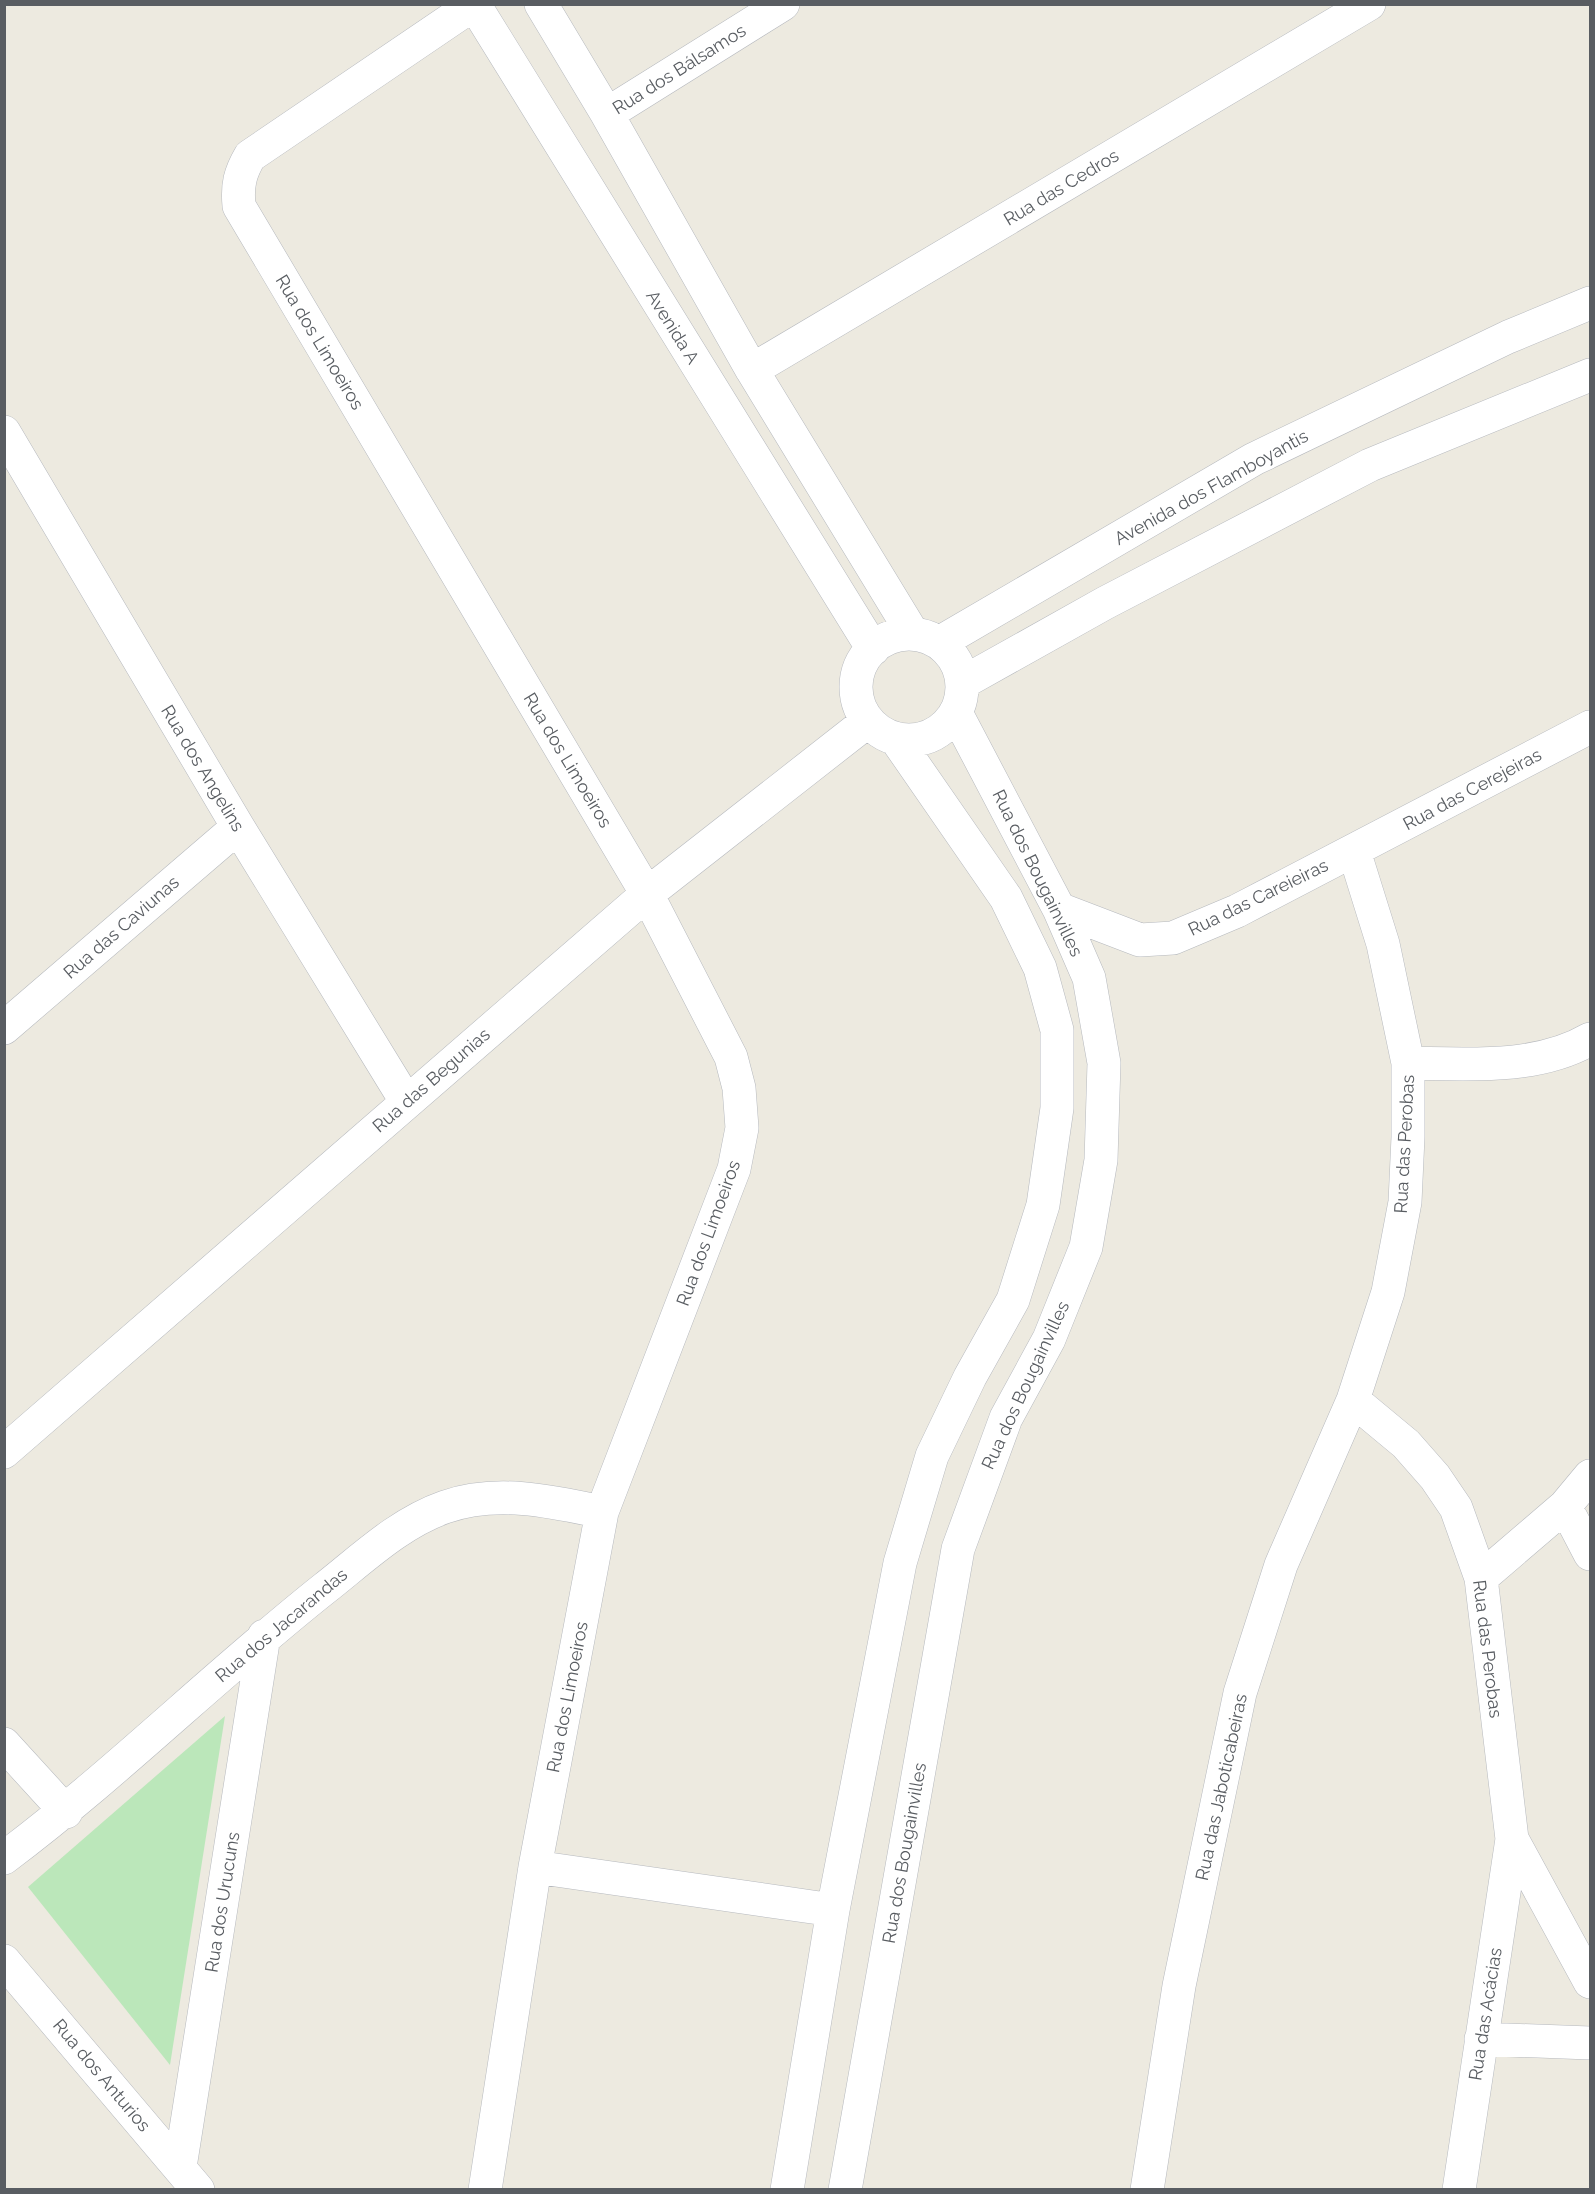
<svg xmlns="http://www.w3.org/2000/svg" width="1595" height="2194" font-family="Raleway,sans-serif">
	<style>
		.green { fill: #bbe7ba }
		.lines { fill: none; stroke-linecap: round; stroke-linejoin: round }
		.minor-casing { stroke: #b6b9be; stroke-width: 34 }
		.minor { stroke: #fff; stroke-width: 33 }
		.labels { text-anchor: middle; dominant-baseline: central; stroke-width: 6; stroke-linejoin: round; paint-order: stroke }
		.street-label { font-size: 18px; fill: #595d62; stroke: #fff }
	</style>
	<rect width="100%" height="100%" fill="#edeae0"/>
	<path class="green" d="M 225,1716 L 170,2065 L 28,1887 Z"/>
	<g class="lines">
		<defs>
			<path id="minor" d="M 474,4 L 250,156 C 240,173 237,185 239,206 L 647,894 L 731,1057 L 739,1088 L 742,1128 L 734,1169 L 602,1512 L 535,1867 L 485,2190
				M 474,4 L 873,649
				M 541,4 L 607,114 L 752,370 L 913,634
				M 607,114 L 783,4
				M 752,370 L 1369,4
				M 4,432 L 238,827 L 406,1101
				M856 687a53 53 0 1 1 106 0a53 53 0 1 1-106 0Z
				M 939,643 L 1254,459 L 1508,337 L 1590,303
				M 962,683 L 1105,603 L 1370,465 L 1590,375
				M 1059,909 L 1140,940 L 1173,938 L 1237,911 L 1590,727
				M 4,1028 L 238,827
				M 1408,1063 C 1467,1064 1537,1070 1590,1039
				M 1353,1400 L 1406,1444 L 1435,1477 L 1456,1508 L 1481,1578 L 1512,1839 L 1590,1982
				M 4,1452 L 647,894 L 868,721
				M 1565,1506 L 1590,1554
				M 1481,1578 L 1565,1506 L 1590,1476
				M 4,1744 L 66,1812
				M 4,1858 C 116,1774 215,1675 325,1588 C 362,1559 399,1523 445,1507 C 496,1489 551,1501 602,1512
				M 535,1867 L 833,1910
				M 4,1961 L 198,2190
				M 1481,2039 L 1590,2043
				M 180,2167 L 264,1636
				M 787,2190 L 833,1910 L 900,1563 L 932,1456 L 970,1377 L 1013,1300 L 1043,1205 L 1057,1108 L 1057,1030 L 1040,968 L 1006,898 L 896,739
				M 845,2190 L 958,1549 L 1006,1418 L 1049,1339 L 1086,1247 L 1101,1160 L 1104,1063 L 1089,978 L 1059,909 L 956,713
				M 1147,2190 L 1179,1986 L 1240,1693 L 1281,1565 L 1353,1400 L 1388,1292 L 1405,1202 L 1408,1137 L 1408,1063 L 1383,944 L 1354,851
				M 1459,2190 L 1512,1839"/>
		</defs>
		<use href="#minor" class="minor-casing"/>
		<use href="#minor" class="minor"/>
	</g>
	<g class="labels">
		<g class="street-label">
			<text transform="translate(679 69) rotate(-32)">Rua dos Bálsamos</text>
			<text transform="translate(1061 187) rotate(-31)">Rua das Cedros</text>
			<text transform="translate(673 327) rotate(58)">Avenida A</text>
			<text transform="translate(320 342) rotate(59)">Rua dos Limoeiros</text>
			<text transform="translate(1211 487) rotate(-29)">Avenida dos Flamboyantis</text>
			<text transform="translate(568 760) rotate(59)">Rua dos Limoeiros</text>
			<text transform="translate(203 768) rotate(59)">Rua dos Angelins</text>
			<text transform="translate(1472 789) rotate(-28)">Rua das Cerejeiras</text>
			<text transform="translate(1038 873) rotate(64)">Rua dos Bougainvilles</text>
			<text transform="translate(1258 897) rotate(-26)">Rua das Careieiras</text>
			<text transform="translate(121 927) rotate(-41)">Rua das Caviunas</text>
			<text transform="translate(431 1080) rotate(-41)">Rua das Begunias</text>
			<text transform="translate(1404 1144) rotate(-87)">Rua das Perobas</text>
			<text transform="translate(708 1233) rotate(-70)">Rua dos Limoeiros</text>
			<text transform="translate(1025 1385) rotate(-65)">Rua dos Bougainvilles</text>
			<text transform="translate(281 1625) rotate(-40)">Rua dos Jacarandas</text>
			<text transform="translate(1488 1649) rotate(83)">Rua das Perobas</text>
			<text transform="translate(567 1697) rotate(-79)">Rua dos Limoeiros</text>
			<text transform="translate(1221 1787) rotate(-78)">Rua das Jaboticabeiras</text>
			<text transform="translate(904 1853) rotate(-80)">Rua dos Bougainvilles</text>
			<text transform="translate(222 1902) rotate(-81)">Rua dos Urucuns</text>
			<text transform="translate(1485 2014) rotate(-81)">Rua das Acácias</text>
			<text transform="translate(102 2075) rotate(50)">Rua dos Anturios</text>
		</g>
	</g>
	<rect width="1595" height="2194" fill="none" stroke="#595d62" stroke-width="12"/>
</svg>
